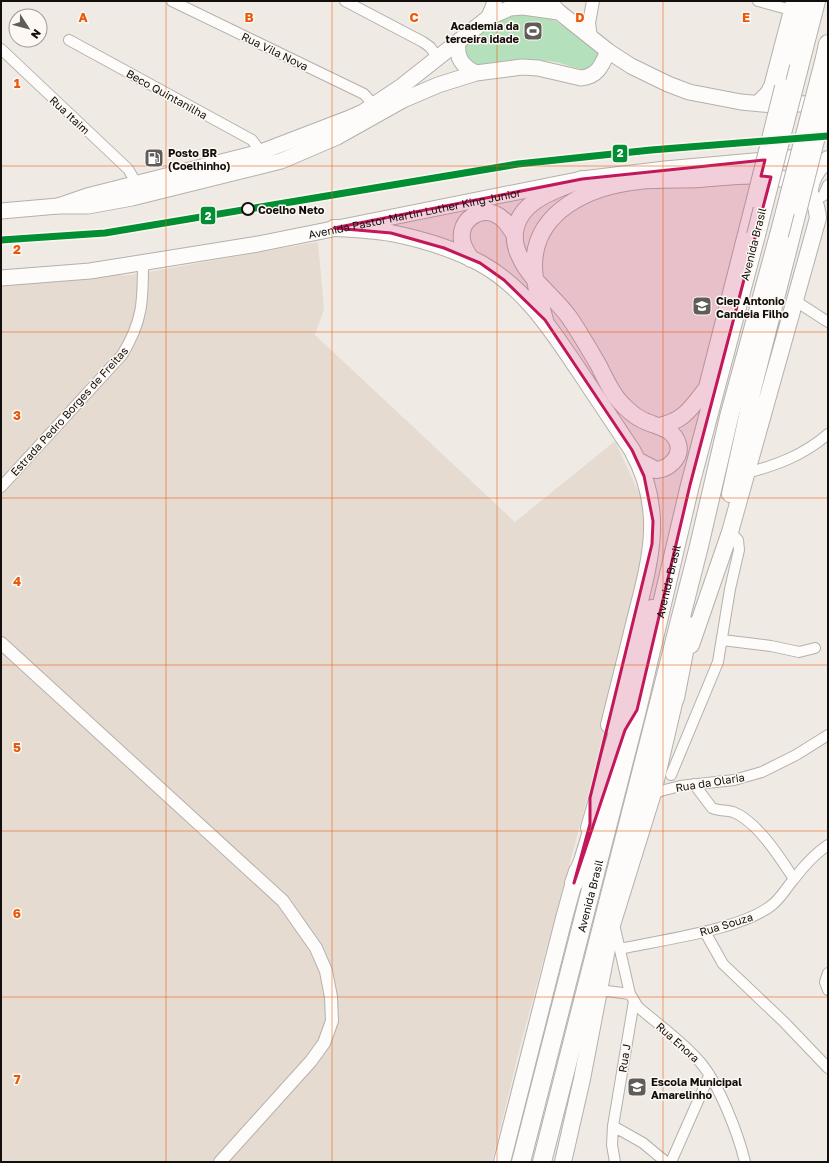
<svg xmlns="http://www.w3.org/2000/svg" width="829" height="1163" font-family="'Golos Text',sans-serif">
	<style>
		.built { fill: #e6dbd1 }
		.green { fill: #b4e1bb }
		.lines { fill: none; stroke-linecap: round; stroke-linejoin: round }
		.minor-casing { stroke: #b4b0ac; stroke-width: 12 }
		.tertiary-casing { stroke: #b4b0ac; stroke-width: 14 }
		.secondary-casing { stroke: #b4b0ac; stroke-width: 16 }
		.primary-casing { stroke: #b4b0ac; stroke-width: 17 }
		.trunk-casing { stroke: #b4b0ac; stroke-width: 18 }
		.motorway-casing { stroke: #b4b0ac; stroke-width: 20 }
		.minor { stroke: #fdfcfb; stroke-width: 10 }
		.tertiary { stroke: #fdfcfb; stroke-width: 12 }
		.secondary { stroke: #fdfcfb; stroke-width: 14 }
		.primary { stroke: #fdfcfb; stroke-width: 15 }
		.trunk { stroke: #fdfcfb; stroke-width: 16 }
		.motorway { stroke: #fdfcfb; stroke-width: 18 }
		.trunk-bridge-casing { stroke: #b4b0ac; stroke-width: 18; stroke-linecap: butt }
		.motorway-bridge-casing { stroke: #b4b0ac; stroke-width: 20; stroke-linecap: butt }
		.trunk-bridge { stroke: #fdfcfb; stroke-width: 16 }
		.motorway-bridge { stroke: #fdfcfb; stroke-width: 18 }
		.metro-1-casing { stroke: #fef8f3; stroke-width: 10 }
		.metro-1 { stroke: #028f34; stroke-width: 7 }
		.marked { fill: #c2185b; fill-opacity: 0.2; stroke: #c2185b; stroke-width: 3; stroke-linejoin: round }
		.grid { fill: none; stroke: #e8590c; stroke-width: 1; stroke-opacity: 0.55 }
		.stop-dot { fill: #fef8f3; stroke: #120f0c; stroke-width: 2 }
		.labels { text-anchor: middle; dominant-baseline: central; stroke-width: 3; stroke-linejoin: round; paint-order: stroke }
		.poi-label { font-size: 11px; font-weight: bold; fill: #120f0c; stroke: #fef8f3; text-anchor: start }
		.street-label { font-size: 11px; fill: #120f0c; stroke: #fef8f3 }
		.stop-label { font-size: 11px; font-weight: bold; fill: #120f0c; stroke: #fef8f3; text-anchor: start }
		.grid-label { font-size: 13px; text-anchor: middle; font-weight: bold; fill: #e8590c; stroke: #fef8f3; stroke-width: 3; stroke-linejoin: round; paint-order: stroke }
		.line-badge { stroke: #fef8f3; stroke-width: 1.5 }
		.badge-label { font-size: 11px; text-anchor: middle; font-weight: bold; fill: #fff }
	</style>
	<rect width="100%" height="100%" fill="#f0eae5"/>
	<path class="built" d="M 318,242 L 324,309 L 315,335 L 515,522 L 615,441 L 648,512 L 647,557 L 586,803 L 521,1043 L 492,1162 L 1,1162 L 1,278 L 131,275 Z"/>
	<path class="green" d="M 525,14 L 538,14 L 554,20 L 596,48 L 600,55 L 591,69 C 575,70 569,65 555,62 C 526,57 492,70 465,65 L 464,46 L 482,31 L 504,17 Z"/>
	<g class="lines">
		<defs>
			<path id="minor" d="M 172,1 L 364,94 L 374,105
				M 345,1 L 423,42 L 430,47 L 438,58
				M 758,1 L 791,10
				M 69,40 L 252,140 L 261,152
				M 1,49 L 128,169 L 137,184
				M 814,200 L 823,196 L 828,185
				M 794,300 L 828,322
				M 747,473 C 777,465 804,455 828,434
				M 1,487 L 122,355 C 143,321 143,301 143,262
				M 722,640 L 771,646 L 799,652 L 815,648
				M 671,775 L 718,662 L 730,589 L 739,550 L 738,540 L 730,532
				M 694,784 L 712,808 C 719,811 726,810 733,812 C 757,821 781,859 794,879
				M 653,793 L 680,786 L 734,780 L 762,772 L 796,755 L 828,735
				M 614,924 L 630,994 L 638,1007 C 659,1025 682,1041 700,1062 C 719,1084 738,1133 745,1162
				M 705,932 L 723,964 L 784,1022 L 828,1068
				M 620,949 C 660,940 741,930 772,905 C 781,898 786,888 794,879 C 803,867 816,853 828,845
				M 828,973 L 825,982 L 828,990
				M 599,990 L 630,994
				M 613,1126 L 643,1143 L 666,1162
				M 615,1162 L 612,1145 L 613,1126 L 634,1001
				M 671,1162 L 709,1076"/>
			<path id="tertiary" d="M 591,37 L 589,23 L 593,1
				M 1,643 L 283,901 L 316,948 L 326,971 L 331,997 L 332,1021 L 324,1043 L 311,1061 L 220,1162"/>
			<path id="secondary" d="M 550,1 L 559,12
				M 488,18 L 495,1"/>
			<g id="primary">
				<path d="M 458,42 C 456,58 462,66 476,73"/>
				<path d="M 758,103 L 768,93 L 772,85 L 794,1"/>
				<path d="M 58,206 L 87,196 L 261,152 L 347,119 L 363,112 L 402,86 L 488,18 L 510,8 L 523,7 L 559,12 L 608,51 L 631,66 L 668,84 L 689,92 L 741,102 L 773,105 L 823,103"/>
				<path d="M 1,211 L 58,206 L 88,206 L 132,198 L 281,161 L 337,137 L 403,100 L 438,85 L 476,73 L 522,67 L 538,68 L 581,78 C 598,76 602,65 608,51"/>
				<path id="s1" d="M 1,278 L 90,271 L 258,244 L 582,179 L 665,169 L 810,156"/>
			</g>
			<path id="trunk" d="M 783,87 L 804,1
				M 582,179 C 559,190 523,198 516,227 C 513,238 515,248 521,259 C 532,282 554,296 569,317 C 580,333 589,349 599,366 C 606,380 613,396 625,407 C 631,413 639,419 647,422 C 659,427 674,429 678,444 C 682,458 668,469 656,470 L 639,461
				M 810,190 C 811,177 818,168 828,159
				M 334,228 C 353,229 373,230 391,233 C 421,239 454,249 480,263 C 524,287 551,329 578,369 C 596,396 614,423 632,450 C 666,511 650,561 634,624 C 626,658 617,692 609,725
				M 471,259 C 467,253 463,247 462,240 C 459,221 478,207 495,214 C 504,218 509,226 514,234
				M 545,320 C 540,302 534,284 534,266 C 534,210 591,186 639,181 C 659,179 680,180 700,179 C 731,177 773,169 802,187 C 813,194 817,205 818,218 L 730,532 L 691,645
				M 704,399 L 755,199
				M 659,426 C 684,421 691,408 706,389
				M 730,494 L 753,389 L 799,208
				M 589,828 C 610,754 633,682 652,608
				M 502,1162 L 564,918 L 577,871
				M 563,1162 L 582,1079 L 611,928 L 653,793 L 678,686"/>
			<g id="motorway">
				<path d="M 825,58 L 828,44"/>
				<path d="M 799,67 L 816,1"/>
				<path d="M 675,698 L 689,626"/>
				<path d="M 574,883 L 583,861 L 597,815"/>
				<path id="s2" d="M 521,1162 L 637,710 L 690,485 L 756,235"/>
				<path d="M 542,1162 L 699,546 L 729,417 L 779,235"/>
			</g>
		</defs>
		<use href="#minor" class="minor-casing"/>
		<use href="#tertiary" class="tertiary-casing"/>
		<use href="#secondary" class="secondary-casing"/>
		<use href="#primary" class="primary-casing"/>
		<use href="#trunk" class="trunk-casing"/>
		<use href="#motorway" class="motorway-casing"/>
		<use href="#minor" class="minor"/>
		<use href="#tertiary" class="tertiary"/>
		<use href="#secondary" class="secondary"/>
		<use href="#primary" class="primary"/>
		<use href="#trunk" class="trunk"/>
		<use href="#motorway" class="motorway"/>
		<defs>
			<path id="trunk-bridge" d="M 755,199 L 783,87
				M 799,208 L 828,93"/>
			<path id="motorway-bridge" d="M 756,235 L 799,67
				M 779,235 L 825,58"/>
		</defs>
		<use href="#trunk-bridge" class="trunk-bridge-casing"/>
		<use href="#motorway-bridge" class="motorway-bridge-casing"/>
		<use href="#trunk-bridge" class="trunk-bridge"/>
		<use href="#motorway-bridge" class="motorway-bridge"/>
		<defs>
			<path id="metro-1" d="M 1,240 L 105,233 L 518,164 L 651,150 L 828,136"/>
		</defs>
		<use href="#metro-1" class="metro-1-casing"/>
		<use href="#metro-1" class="metro-1"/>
	</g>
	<path class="marked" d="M 765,160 L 761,176 L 771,177 L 690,485 L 637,710 L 625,730 L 574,883 L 590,824 L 590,798 L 652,544 L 653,521 L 644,476 L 632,450 L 545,320 L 504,280 L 480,263 L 444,248 L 391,233 L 334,228 L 582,179 Z"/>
	<path class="grid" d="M 166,1 L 166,1162M 332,1 L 332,1162M 497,1 L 497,1162M 663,1 L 663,1162M 1,166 L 828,166M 1,332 L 828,332M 1,498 L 828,498M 1,665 L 828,665M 1,831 L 828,831M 1,997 L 828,997"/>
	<defs>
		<symbol id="stadium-square" viewBox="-11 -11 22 22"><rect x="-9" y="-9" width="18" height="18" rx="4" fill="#605c58" stroke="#fef8f3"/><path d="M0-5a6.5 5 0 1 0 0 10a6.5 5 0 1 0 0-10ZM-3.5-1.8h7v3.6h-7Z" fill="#fff"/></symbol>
		<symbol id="fuel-square" viewBox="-11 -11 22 22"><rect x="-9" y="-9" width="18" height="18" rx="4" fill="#605c58" stroke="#fef8f3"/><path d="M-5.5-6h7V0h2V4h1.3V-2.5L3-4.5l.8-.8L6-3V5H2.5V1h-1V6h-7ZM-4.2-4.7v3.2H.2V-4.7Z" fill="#fff"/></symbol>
		<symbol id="school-square" viewBox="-11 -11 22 22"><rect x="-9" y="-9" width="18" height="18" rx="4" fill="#605c58" stroke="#fef8f3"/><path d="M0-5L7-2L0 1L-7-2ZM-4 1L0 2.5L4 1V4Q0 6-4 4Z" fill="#fff"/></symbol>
	</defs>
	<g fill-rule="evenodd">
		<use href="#stadium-square" x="522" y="20" width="22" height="22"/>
		<use href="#fuel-square" x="143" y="147" width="22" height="22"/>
		<use href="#school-square" x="691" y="295" width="22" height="22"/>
		<use href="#school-square" x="626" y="1076" width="22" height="22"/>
	</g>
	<circle class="stop-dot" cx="248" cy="209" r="6"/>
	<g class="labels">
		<g class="poi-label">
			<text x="519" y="25" text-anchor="end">Academia da<tspan x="519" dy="13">terceira idade</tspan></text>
			<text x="168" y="152">Posto BR<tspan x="168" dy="13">(Coelhinho)</tspan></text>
			<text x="716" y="300">Ciep Antonio<tspan x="716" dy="13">Candeia Filho</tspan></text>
			<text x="651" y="1081">Escola Municipal<tspan x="651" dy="13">Amarelinho</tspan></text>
		</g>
		<g class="street-label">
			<text transform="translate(275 51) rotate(26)">Rua Vila Nova</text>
			<text transform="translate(167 94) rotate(29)">Beco Quintanilha</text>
			<text transform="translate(70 115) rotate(43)">Rua Itaim</text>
			<text stroke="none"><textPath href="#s1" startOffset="419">Avenida Pastor Martin Luther King Junior</textPath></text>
			<text transform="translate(753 244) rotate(-76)">Avenida Brasil</text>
			<text transform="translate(69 411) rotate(-48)">Estrada Pedro Borges de Freitas</text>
			<text stroke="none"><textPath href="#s2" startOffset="599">Avenida Brasil</textPath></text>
			<text transform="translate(710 782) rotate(-9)">Rua da Olaria</text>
			<text stroke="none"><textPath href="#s2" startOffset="275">Avenida Brasil</textPath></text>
			<text transform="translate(726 924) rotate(-17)">Rua Souza</text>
			<text transform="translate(678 1042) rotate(42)">Rua Enora</text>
			<text transform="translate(624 1058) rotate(-81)">Rua J</text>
		</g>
		<g class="stop-label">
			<text x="258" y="209">Coelho Neto</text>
		</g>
	</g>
	<g class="grid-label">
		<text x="83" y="22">A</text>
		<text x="249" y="22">B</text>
		<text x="414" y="22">C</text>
		<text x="580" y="22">D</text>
		<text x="746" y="22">E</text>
		<text x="17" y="88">1</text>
		<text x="17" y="254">2</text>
		<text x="17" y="420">3</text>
		<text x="17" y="586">4</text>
		<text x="17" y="752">5</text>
		<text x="17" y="918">6</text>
		<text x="17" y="1084">7</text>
	</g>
	<g class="line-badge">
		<rect x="612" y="144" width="16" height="19" rx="4" fill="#028f34"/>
		<rect x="200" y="206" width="16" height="19" rx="4" fill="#028f34"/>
	</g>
	<g class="badge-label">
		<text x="620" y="157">2</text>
		<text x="208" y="220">2</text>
	</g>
	<rect width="829" height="1163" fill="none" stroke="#120f0c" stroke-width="4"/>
	<g transform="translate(28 28) rotate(126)"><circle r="19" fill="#fef8f3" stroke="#a09b97"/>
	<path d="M0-3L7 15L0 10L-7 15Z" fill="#605c58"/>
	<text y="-6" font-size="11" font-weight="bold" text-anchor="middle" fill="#120f0c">N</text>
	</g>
</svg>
